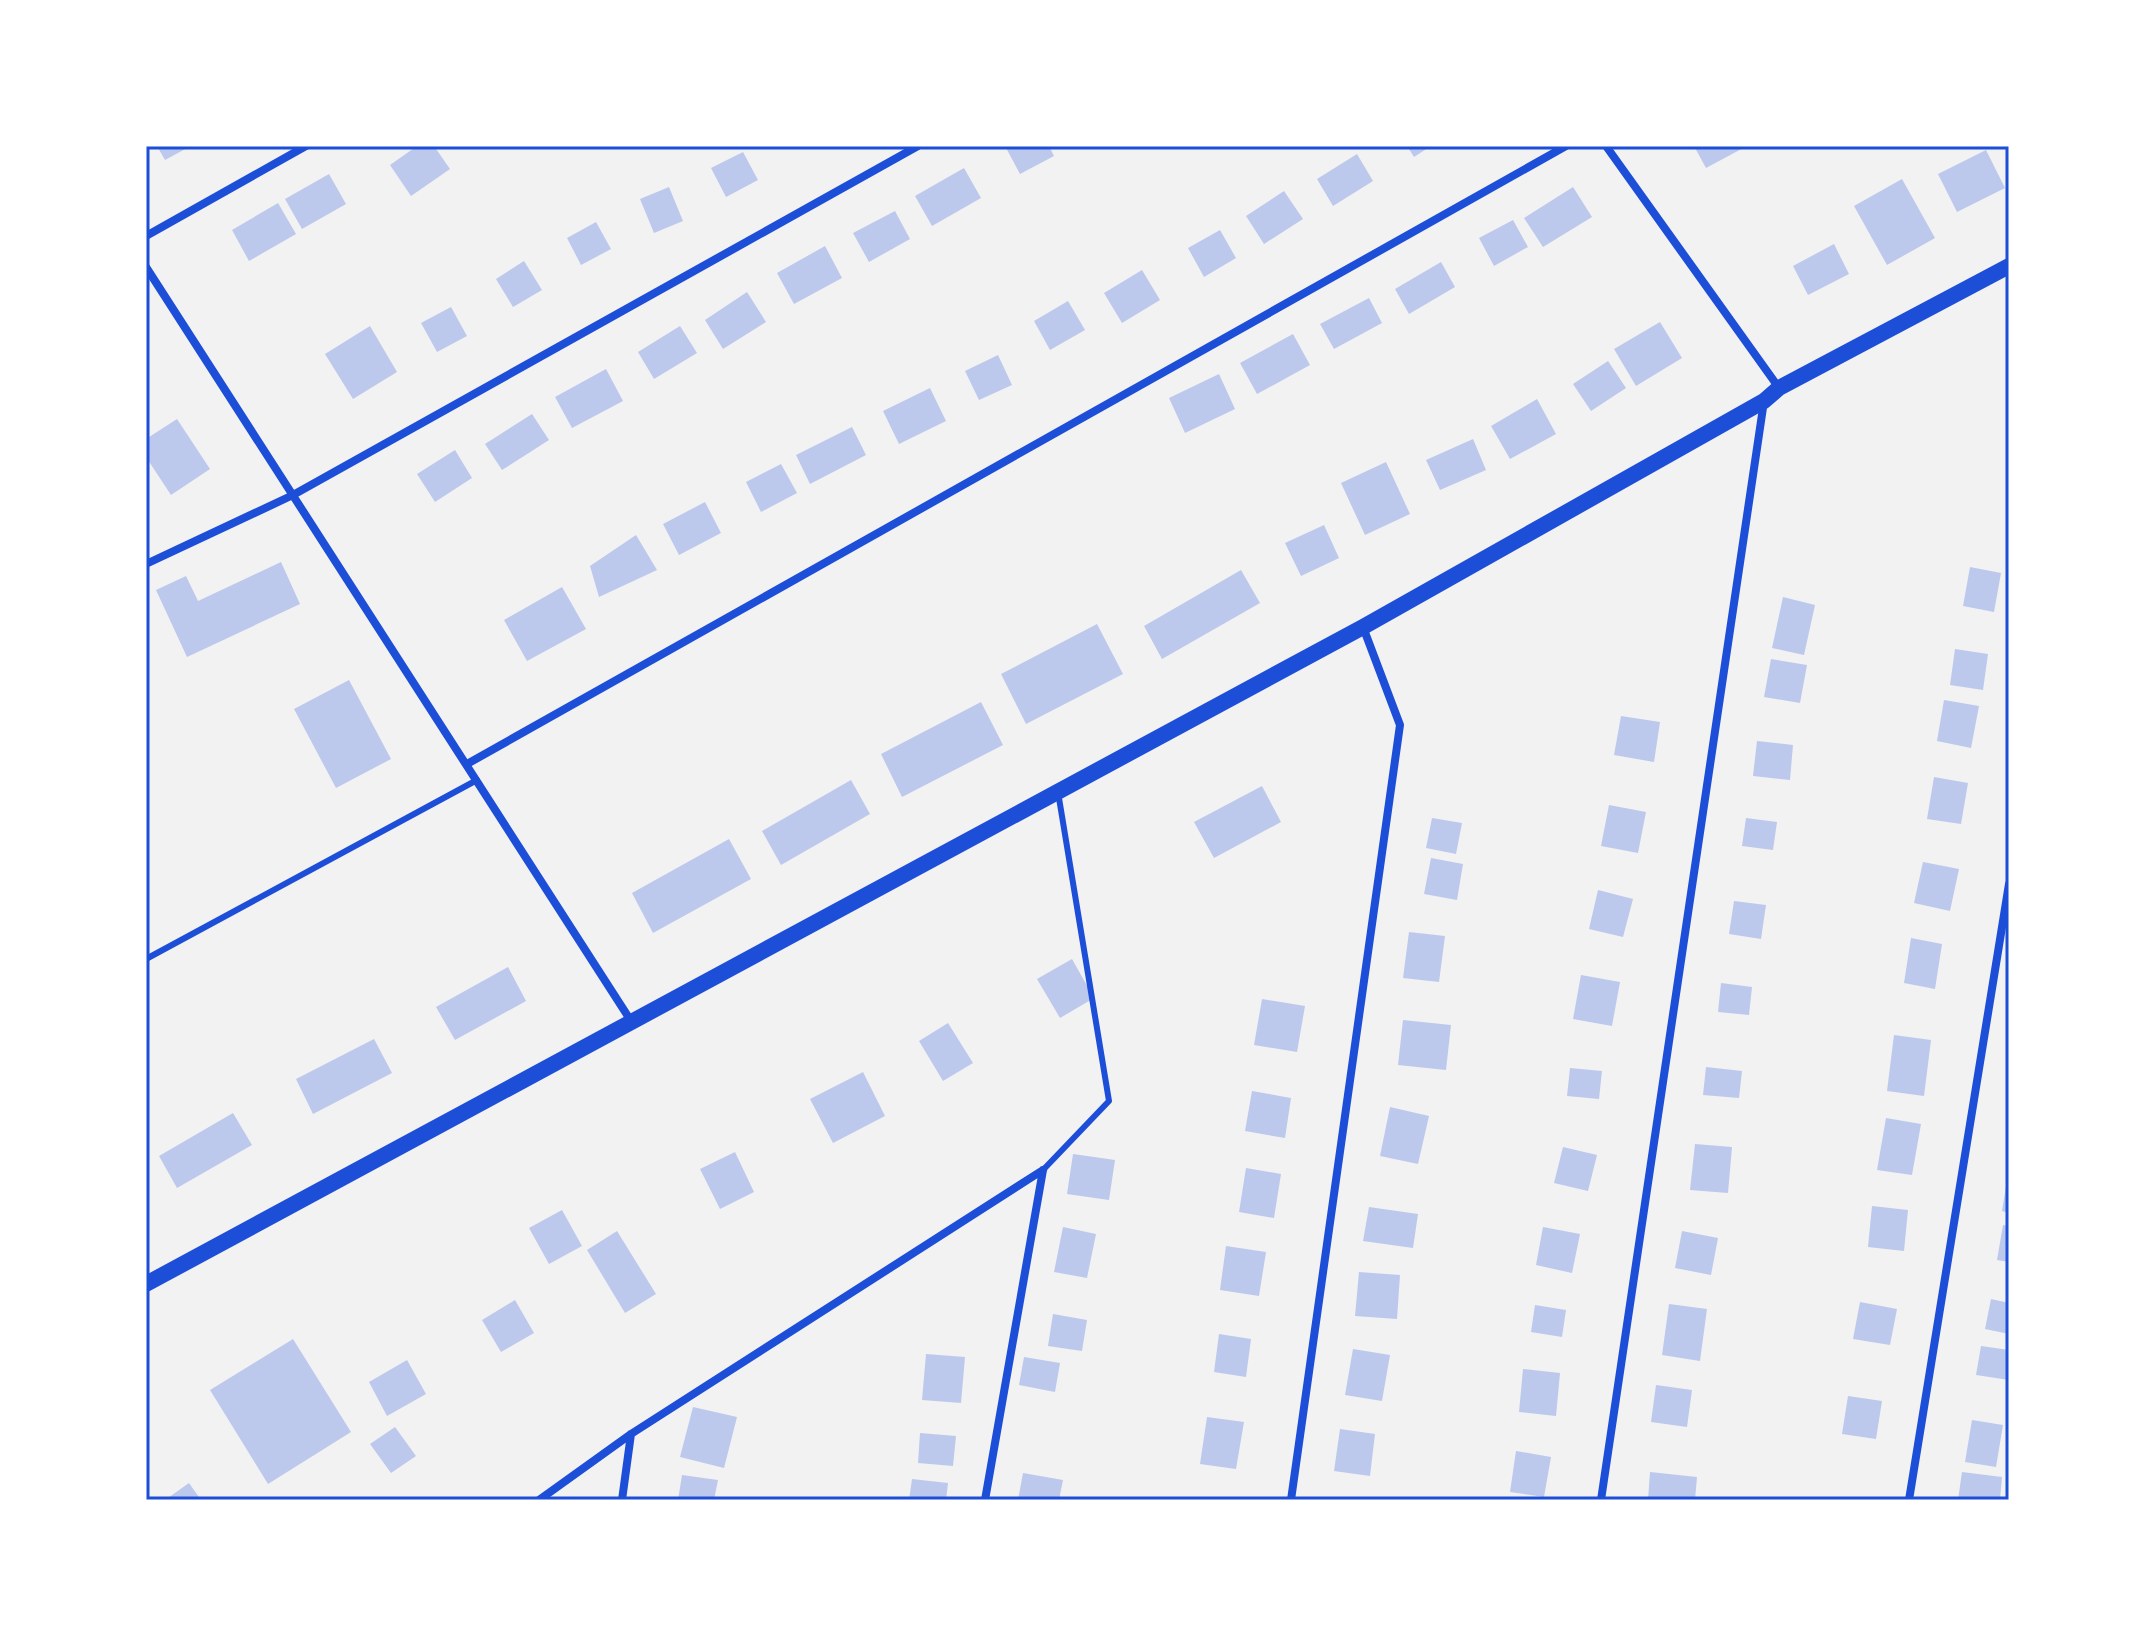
<svg xmlns="http://www.w3.org/2000/svg" width="2155" height="1646" font-family="Commissioner,sans-serif">
	<style>
		.building { fill: #bdc9ec }
		.lines { fill: none; stroke-linecap: round; stroke-linejoin: round }
		.service { stroke: #1d4ed8; stroke-width: 6 }
		.minor { stroke: #1d4ed8; stroke-width: 8 }
		.secondary { stroke: #1d4ed8; stroke-width: 16 }
		.neatline { fill: none; stroke: #1d4ed8; stroke-width: 3 }
	</style>
	<rect width="100%" height="100%" fill="#f2f2f2"/>
	<path class="building" d="M 157,146 L 191,146 L 165,160 Z
		M 417,146 L 434,146 L 450,169 L 411,196 L 390,165 Z
		M 1005,146 L 1049,146 L 1054,156 L 1020,174 Z
		M 1407,146 L 1431,146 L 1414,157 Z
		M 1694,146 L 1747,146 L 1706,168 Z
		M 1986,150 L 2005,188 L 1957,212 L 1938,174 Z
		M 743,152 L 758,180 L 726,197 L 711,168 Z
		M 1357,154 L 1373,181 L 1333,206 L 1317,179 Z
		M 964,168 L 981,198 L 932,226 L 915,196 Z
		M 329,174 L 346,204 L 302,229 L 285,199 Z
		M 1902,179 L 1935,238 L 1887,265 L 1854,206 Z
		M 669,187 L 683,221 L 654,233 L 640,199 Z
		M 1573,187 L 1592,217 L 1543,247 L 1524,218 Z
		M 1284,191 L 1303,219 L 1264,244 L 1246,216 Z
		M 278,203 L 296,234 L 249,261 L 232,230 Z
		M 895,211 L 910,239 L 869,262 L 853,233 Z
		M 1513,220 L 1528,247 L 1494,266 L 1479,238 Z
		M 596,222 L 611,249 L 581,265 L 567,238 Z
		M 1220,230 L 1236,258 L 1204,277 L 1188,248 Z
		M 1834,244 L 1849,274 L 1808,295 L 1793,266 Z
		M 825,246 L 842,278 L 794,304 L 777,273 Z
		M 524,261 L 542,290 L 513,307 L 496,279 Z
		M 1441,262 L 1455,287 L 1409,314 L 1395,289 Z
		M 1142,270 L 1160,300 L 1122,323 L 1104,293 Z
		M 747,292 L 766,322 L 723,349 L 705,320 Z
		M 1369,298 L 1382,323 L 1334,349 L 1320,324 Z
		M 1068,301 L 1085,330 L 1050,350 L 1034,321 Z
		M 451,307 L 467,336 L 437,352 L 421,323 Z
		M 1660,322 L 1682,358 L 1636,386 L 1614,349 Z
		M 370,326 L 397,372 L 353,399 L 325,354 Z
		M 680,326 L 697,353 L 654,379 L 638,352 Z
		M 1293,334 L 1310,365 L 1257,394 L 1240,363 Z
		M 998,355 L 1012,385 L 979,400 L 965,371 Z
		M 1608,361 L 1626,388 L 1591,411 L 1573,384 Z
		M 606,369 L 623,401 L 572,428 L 555,397 Z
		M 1219,374 L 1235,409 L 1185,433 L 1169,398 Z
		M 930,388 L 946,421 L 899,444 L 883,411 Z
		M 1537,399 L 1556,434 L 1510,459 L 1491,426 Z
		M 532,414 L 549,440 L 502,470 L 485,444 Z
		M 177,419 L 210,469 L 171,495 L 146,457 L 146,439 Z
		M 852,427 L 866,455 L 810,484 L 796,455 Z
		M 1473,439 L 1486,470 L 1440,490 L 1426,460 Z
		M 455,450 L 472,478 L 435,502 L 417,474 Z
		M 1386,462 L 1410,514 L 1365,535 L 1341,483 Z
		M 781,464 L 797,493 L 761,512 L 746,482 Z
		M 705,502 L 721,533 L 679,555 L 663,524 Z
		M 1324,525 L 1339,558 L 1301,576 L 1285,543 Z
		M 636,535 L 657,570 L 599,597 L 590,566 Z
		M 281,562 L 300,604 L 187,657 L 156,590 L 186,576 L 198,601 Z
		M 1970,567 L 2001,573 L 1994,612 L 1963,606 Z
		M 1241,570 L 1260,603 L 1162,659 L 1144,626 Z
		M 562,587 L 586,629 L 527,661 L 504,620 Z
		M 1783,597 L 1815,605 L 1804,655 L 1772,648 Z
		M 1097,624 L 1123,674 L 1026,724 L 1001,674 Z
		M 1955,649 L 1988,654 L 1983,690 L 1950,685 Z
		M 1771,659 L 1807,665 L 1800,703 L 1764,697 Z
		M 349,680 L 391,759 L 336,788 L 294,709 Z
		M 1944,700 L 1979,706 L 1971,748 L 1937,741 Z
		M 981,702 L 1003,745 L 902,797 L 881,754 Z
		M 1621,716 L 1660,722 L 1654,762 L 1614,755 Z
		M 1757,741 L 1793,745 L 1790,780 L 1753,776 Z
		M 1934,777 L 1968,783 L 1961,824 L 1927,819 Z
		M 851,780 L 870,814 L 781,865 L 762,831 Z
		M 1262,786 L 1281,822 L 1214,858 L 1194,822 Z
		M 1609,805 L 1646,812 L 1638,853 L 1601,846 Z
		M 1432,818 L 1462,823 L 1456,854 L 1426,848 Z
		M 1746,818 L 1777,822 L 1773,850 L 1742,846 Z
		M 729,839 L 751,879 L 653,933 L 632,893 Z
		M 1431,858 L 1463,864 L 1457,900 L 1424,894 Z
		M 1923,862 L 1959,869 L 1950,911 L 1914,903 Z
		M 1598,890 L 1633,899 L 1623,937 L 1589,929 Z
		M 1734,901 L 1766,905 L 1761,939 L 1729,934 Z
		M 1409,932 L 1445,936 L 1439,982 L 1403,978 Z
		M 1911,938 L 1942,944 L 1935,989 L 1904,983 Z
		M 1072,959 L 1094,998 L 1060,1018 L 1037,979 Z
		M 508,967 L 526,1001 L 455,1040 L 436,1007 Z
		M 1581,975 L 1620,982 L 1612,1026 L 1573,1019 Z
		M 1721,983 L 1752,987 L 1749,1015 L 1718,1012 Z
		M 1262,999 L 1305,1006 L 1297,1052 L 1254,1045 Z
		M 1403,1020 L 1451,1025 L 1446,1070 L 1398,1065 Z
		M 948,1023 L 973,1063 L 943,1081 L 919,1041 Z
		M 1894,1035 L 1931,1040 L 1924,1096 L 1887,1091 Z
		M 374,1039 L 392,1073 L 313,1114 L 296,1079 Z
		M 1706,1067 L 1742,1071 L 1739,1098 L 1703,1095 Z
		M 1570,1068 L 1602,1071 L 1599,1099 L 1567,1096 Z
		M 863,1072 L 885,1116 L 833,1143 L 810,1099 Z
		M 1252,1091 L 1291,1098 L 1285,1138 L 1245,1131 Z
		M 1390,1107 L 1429,1116 L 1418,1164 L 1380,1156 Z
		M 233,1113 L 252,1145 L 177,1188 L 159,1156 Z
		M 1886,1118 L 1921,1124 L 1912,1175 L 1877,1170 Z
		M 1695,1144 L 1732,1147 L 1728,1193 L 1690,1190 Z
		M 1563,1147 L 1597,1155 L 1588,1191 L 1554,1183 Z
		M 735,1152 L 754,1192 L 720,1209 L 700,1169 Z
		M 1073,1154 L 1115,1160 L 1109,1200 L 1067,1194 Z
		M 1246,1168 L 1281,1174 L 1274,1218 L 1239,1212 Z
		M 2007,1180 L 2009,1180 L 2009,1213 L 2002,1211 Z
		M 1872,1206 L 1908,1210 L 1904,1251 L 1868,1247 Z
		M 1369,1207 L 1418,1214 L 1413,1248 L 1363,1241 Z
		M 562,1210 L 582,1246 L 549,1264 L 529,1228 Z
		M 2003,1225 L 2009,1226 L 2009,1262 L 1997,1260 Z
		M 1063,1227 L 1096,1234 L 1087,1278 L 1054,1272 Z
		M 1543,1227 L 1580,1234 L 1572,1273 L 1536,1265 Z
		M 617,1231 L 656,1294 L 625,1313 L 587,1250 Z
		M 1682,1231 L 1718,1238 L 1711,1275 L 1675,1268 Z
		M 1226,1246 L 1266,1252 L 1259,1296 L 1220,1290 Z
		M 1359,1272 L 1400,1275 L 1397,1319 L 1355,1316 Z
		M 1991,1299 L 2009,1303 L 2009,1334 L 1985,1329 Z
		M 515,1300 L 534,1333 L 501,1352 L 482,1320 Z
		M 1860,1302 L 1897,1309 L 1890,1345 L 1853,1339 Z
		M 1669,1304 L 1707,1309 L 1700,1361 L 1662,1355 Z
		M 1535,1305 L 1566,1310 L 1562,1337 L 1531,1332 Z
		M 1053,1314 L 1087,1320 L 1082,1351 L 1048,1346 Z
		M 1219,1334 L 1251,1339 L 1246,1377 L 1214,1372 Z
		M 293,1339 L 351,1432 L 268,1484 L 210,1390 Z
		M 1981,1346 L 2009,1350 L 2009,1380 L 1976,1375 Z
		M 1353,1349 L 1390,1355 L 1382,1401 L 1345,1395 Z
		M 926,1354 L 965,1357 L 961,1403 L 922,1400 Z
		M 1024,1357 L 1060,1363 L 1055,1392 L 1019,1385 Z
		M 407,1360 L 426,1394 L 387,1416 L 369,1382 Z
		M 1523,1369 L 1560,1373 L 1556,1416 L 1519,1412 Z
		M 1656,1385 L 1692,1390 L 1687,1427 L 1651,1422 Z
		M 1848,1396 L 1882,1401 L 1876,1439 L 1842,1434 Z
		M 693,1407 L 737,1417 L 724,1468 L 680,1457 Z
		M 1207,1417 L 1244,1422 L 1236,1469 L 1200,1464 Z
		M 1972,1420 L 2003,1425 L 1996,1467 L 1965,1462 Z
		M 395,1427 L 416,1456 L 391,1473 L 370,1444 Z
		M 1340,1429 L 1375,1434 L 1370,1476 L 1334,1471 Z
		M 920,1433 L 956,1436 L 953,1466 L 918,1463 Z
		M 1516,1451 L 1551,1457 L 1544,1497 L 1510,1492 Z
		M 1650,1472 L 1697,1477 L 1695,1500 L 1648,1500 Z
		M 1962,1472 L 2002,1477 L 2000,1500 L 1958,1500 Z
		M 1023,1473 L 1063,1480 L 1059,1500 L 1018,1500 Z
		M 682,1475 L 718,1480 L 714,1500 L 678,1500 Z
		M 912,1479 L 948,1483 L 946,1500 L 909,1500 Z
		M 189,1483 L 201,1500 L 165,1500 Z"/>
	<g class="lines">
		<path class="service" d="M 146,959 L 477,780
			M 1043,1170 L 1109,1101 L 1058,792"/>
		<path class="minor" d="M 1606,146 L 1779,388
			M 146,236 L 306,146
			M 146,267 L 631,1021
			M 146,564 L 293,495 L 918,146
			M 467,764 L 1566,146
			M 539,1500 L 631,1434 L 1043,1170
			M 622,1500 L 631,1434
			M 985,1500 L 1043,1170
			M 1291,1500 L 1400,725 L 1363,627
			M 1601,1500 L 1764,401
			M 1909,1500 L 2009,884"/>
		<path class="secondary" d="M 146,1284 L 1363,627 L 1764,401 L 1779,388 L 2009,266"/>
	</g>
	<rect width="2155" height="1646" fill="none" stroke="#ffffff" stroke-width="296"/>
	<rect x="148" y="148" width="1859" height="1350" class="neatline"/>
</svg>
